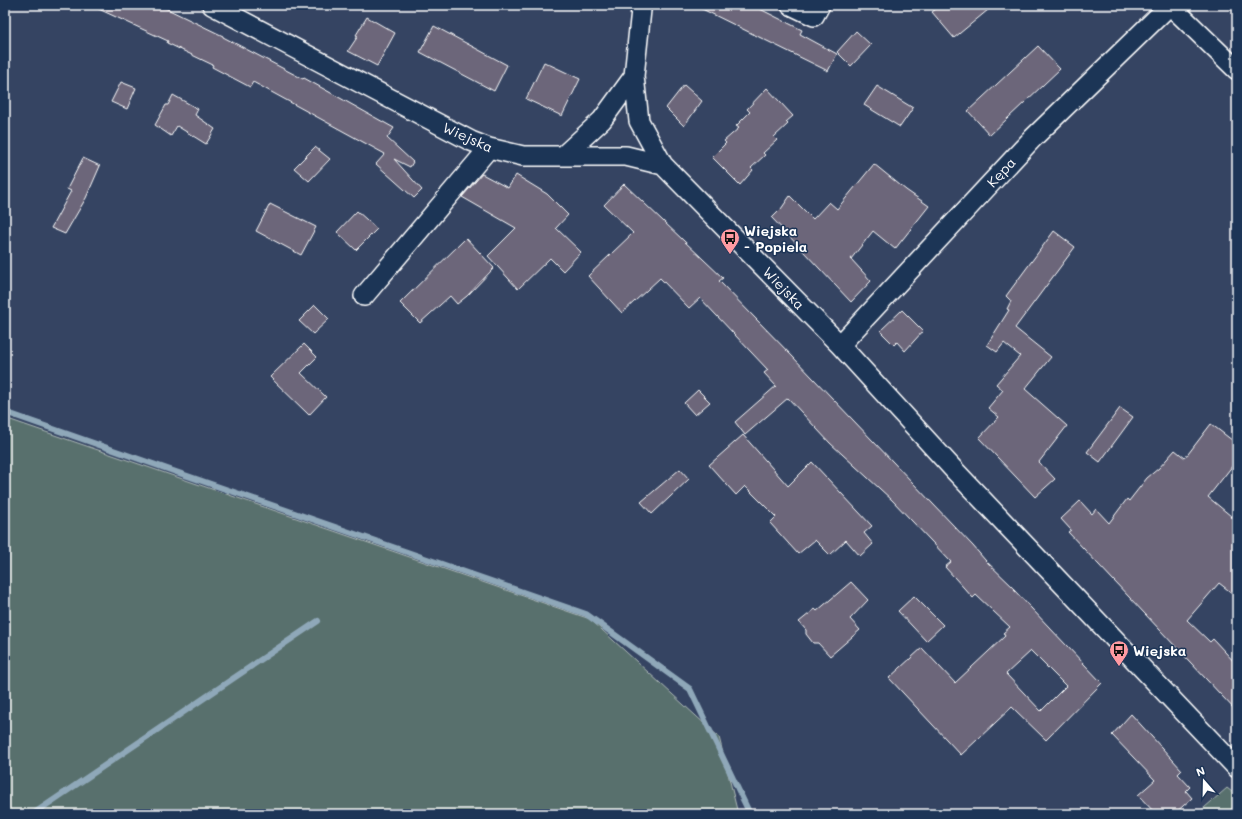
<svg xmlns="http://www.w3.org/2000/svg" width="1242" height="819" font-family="Mali,sans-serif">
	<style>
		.green { fill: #59706d; stroke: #acb8b6 }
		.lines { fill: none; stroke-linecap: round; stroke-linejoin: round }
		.stream { stroke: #8fa8b9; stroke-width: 6 }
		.building { fill: #6c667a; stroke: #fff; fill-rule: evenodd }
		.street-casing { stroke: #fff; stroke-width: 22 }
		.street { stroke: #1d3557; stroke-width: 19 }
		.labels { text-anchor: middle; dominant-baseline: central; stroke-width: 3; stroke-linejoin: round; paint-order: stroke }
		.street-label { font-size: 14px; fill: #fff; stroke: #1d3557 }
		.poi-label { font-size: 14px; font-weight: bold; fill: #fff; stroke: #1d3557; text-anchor: start }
	</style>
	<rect width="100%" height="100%" fill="#354462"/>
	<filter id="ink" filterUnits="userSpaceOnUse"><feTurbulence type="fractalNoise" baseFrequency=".025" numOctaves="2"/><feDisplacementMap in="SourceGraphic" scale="8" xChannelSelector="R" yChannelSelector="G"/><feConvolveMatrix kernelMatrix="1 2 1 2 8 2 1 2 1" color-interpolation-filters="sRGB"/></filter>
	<g filter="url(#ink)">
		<path class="green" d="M 5,418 L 590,619 L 719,737 L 738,814 L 5,814 Z
			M 1227,788 L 1237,796 L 1237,814 L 1197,814 Z"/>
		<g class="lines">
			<path class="stream" d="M 5,412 L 176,472 L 586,614 L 690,689 L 750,814
				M 33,814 L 318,621"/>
		</g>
		<path class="building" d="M 90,5 L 159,5 L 223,36 L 223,37 L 303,79 L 304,78 L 394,128 L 387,138 L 413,162 L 410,167 L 394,159 L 422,190 L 414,198 L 376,164 L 385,154 L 253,82 L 250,87 L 212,67 L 213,65 L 167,43 L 168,41 Z
			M 694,5 L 752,5 L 802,30 L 800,34 L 837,54 L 828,71 Z
			M 941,5 L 994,5 L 954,38 L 932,12 Z
			M 367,17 L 395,33 L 377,66 L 348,51 L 358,36 L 356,35 Z
			M 434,26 L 507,65 L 494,91 L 420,52 Z
			M 856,31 L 871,45 L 851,66 L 837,52 Z
			M 1038,46 L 1060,69 L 990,135 L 968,111 Z
			M 544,62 L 580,79 L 562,116 L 526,99 Z
			M 121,82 L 136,88 L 127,109 L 111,102 Z
			M 684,85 L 702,101 L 684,126 L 666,108 Z
			M 877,86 L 913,108 L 900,127 L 864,105 Z
			M 767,88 L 793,116 L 786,122 L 788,124 L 774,137 L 777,140 L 763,153 L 765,155 L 751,168 L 753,170 L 740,185 L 712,157 L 726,143 L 724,141 L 739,128 L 736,126 L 750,112 L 747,109 Z
			M 173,95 L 198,109 L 195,115 L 215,129 L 206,144 L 177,126 L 171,136 L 155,125 L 166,105 L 168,105 Z
			M 315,147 L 330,159 L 309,181 L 294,168 Z
			M 83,158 L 100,166 L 86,198 L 65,234 L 51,228 L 71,191 L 67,189 Z
			M 874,164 L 906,190 L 929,206 L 895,249 L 873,231 L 851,259 L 871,281 L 851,302 L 772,218 L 781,209 L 790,196 L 813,219 L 829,202 L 837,209 Z
			M 482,174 L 508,188 L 516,175 L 547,194 L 568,215 L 556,228 L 581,252 L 563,271 L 550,258 L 518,289 L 488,256 L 516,228 L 462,197 Z
			M 624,184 L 723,278 L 719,281 L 793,357 L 973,546 L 985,560 L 1015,589 L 1014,590 L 1102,683 L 1046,740 L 1012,707 L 961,755 L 889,678 L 922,648 L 955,683 L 1005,636 L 1003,633 L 1010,627 L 976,595 L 973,598 L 945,567 L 951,562 L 892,500 L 830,443 L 788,398 L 745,435 L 735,422 L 776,386 L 764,373 L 768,370 L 700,298 L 689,308 L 660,278 L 622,313 L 588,276 L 633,233 L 604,205 ZM 1031,651 L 1066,686 L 1041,711 L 1006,674 Z
			M 270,204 L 316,227 L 301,255 L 256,231 Z
			M 357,211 L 377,229 L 356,250 L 337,232 Z
			M 1054,231 L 1075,247 L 1015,328 L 1051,357 L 1025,389 L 1067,426 L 1039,462 L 1055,479 L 1035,497 L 979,438 L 999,417 L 988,408 L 1003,390 L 996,384 L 1020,356 L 1004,343 L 997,352 L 987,345 L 1009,310 L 1007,309 L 1011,301 L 1006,296 Z
			M 466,238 L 494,268 L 467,296 L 457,304 L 450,296 L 420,323 L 400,303 Z
			M 315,305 L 329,319 L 313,334 L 299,321 Z
			M 902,310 L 923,331 L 905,351 L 897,342 L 894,345 L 880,331 Z
			M 304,344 L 317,357 L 301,373 L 326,397 L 309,415 L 270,377 Z
			M 698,390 L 710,402 L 695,415 L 684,403 Z
			M 1120,408 L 1133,417 L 1100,462 L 1087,452 Z
			M 1211,424 L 1237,444 L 1237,460 L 1208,497 L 1237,521 L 1237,597 L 1219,583 L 1187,620 L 1210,642 L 1213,639 L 1237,665 L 1237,712 L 1068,532 L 1071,530 L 1061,519 L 1080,501 L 1092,514 L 1096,509 L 1109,523 L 1127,499 L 1129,501 L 1147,478 L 1159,468 L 1175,450 L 1185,458 Z
			M 743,435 L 788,486 L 812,462 L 872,526 L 864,533 L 873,544 L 860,556 L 846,540 L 830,555 L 815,540 L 798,554 L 770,523 L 776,517 L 745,486 L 736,495 L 709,465 Z
			M 680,469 L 689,479 L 652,514 L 641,502 Z
			M 851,582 L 868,600 L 850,619 L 860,630 L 830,656 L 818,643 L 813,643 L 806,634 L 806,630 L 799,622 L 815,609 L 817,611 Z
			M 914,596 L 943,625 L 926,641 L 898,611 Z
			M 1131,714 L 1182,770 L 1178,774 L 1190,787 L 1186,791 L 1192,798 L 1174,814 L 1156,814 L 1138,795 L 1155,780 L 1112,735 Z"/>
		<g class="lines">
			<defs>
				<path id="street" d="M 212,5 L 471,141 L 489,148 L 523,156 L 626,156 L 663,165 L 840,345 L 956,472 L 1237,768
					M 642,5 L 641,10 L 634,76 L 639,121 L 663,165
					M 791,5 L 814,16 L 820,5
					M 1170,5 L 1237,70
					M 563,156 L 602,120 L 634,76
					M 364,296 L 489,148
					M 840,345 L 1033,138 L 1170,5"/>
			</defs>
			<use href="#street" class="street-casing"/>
			<use href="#street" class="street"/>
		</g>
	</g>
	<defs>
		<symbol id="bus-pin" viewBox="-11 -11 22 30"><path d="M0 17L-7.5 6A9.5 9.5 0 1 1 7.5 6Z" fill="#ff9aa2" stroke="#1d3557"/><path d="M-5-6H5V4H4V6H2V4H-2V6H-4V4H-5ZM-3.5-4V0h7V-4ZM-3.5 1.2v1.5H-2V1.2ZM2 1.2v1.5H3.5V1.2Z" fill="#111"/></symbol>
	</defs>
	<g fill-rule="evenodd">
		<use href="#bus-pin" x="719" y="227" width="22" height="30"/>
		<use href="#bus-pin" x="1108" y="639" width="22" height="30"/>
	</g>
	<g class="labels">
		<g class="street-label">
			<text transform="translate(468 137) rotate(24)">Wiejska</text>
			<text transform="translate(1001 172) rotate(-47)">Kępa</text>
			<text transform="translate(784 288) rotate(46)">Wiejska</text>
		</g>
		<g class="poi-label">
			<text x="744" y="230">Wiejska<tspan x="744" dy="16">- Popiela</tspan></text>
			<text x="1133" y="650">Wiejska</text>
		</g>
	</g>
	<rect width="1242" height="819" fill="none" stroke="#1d3557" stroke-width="20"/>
	<rect x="10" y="10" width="1222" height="799" fill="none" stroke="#fff" stroke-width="1.5" filter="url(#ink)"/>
	<g transform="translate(1204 781) rotate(340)" stroke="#1d3557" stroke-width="3" paint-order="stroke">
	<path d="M0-3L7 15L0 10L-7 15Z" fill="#ffffff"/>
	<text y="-6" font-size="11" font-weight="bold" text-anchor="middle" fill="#ffffff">N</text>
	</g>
</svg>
